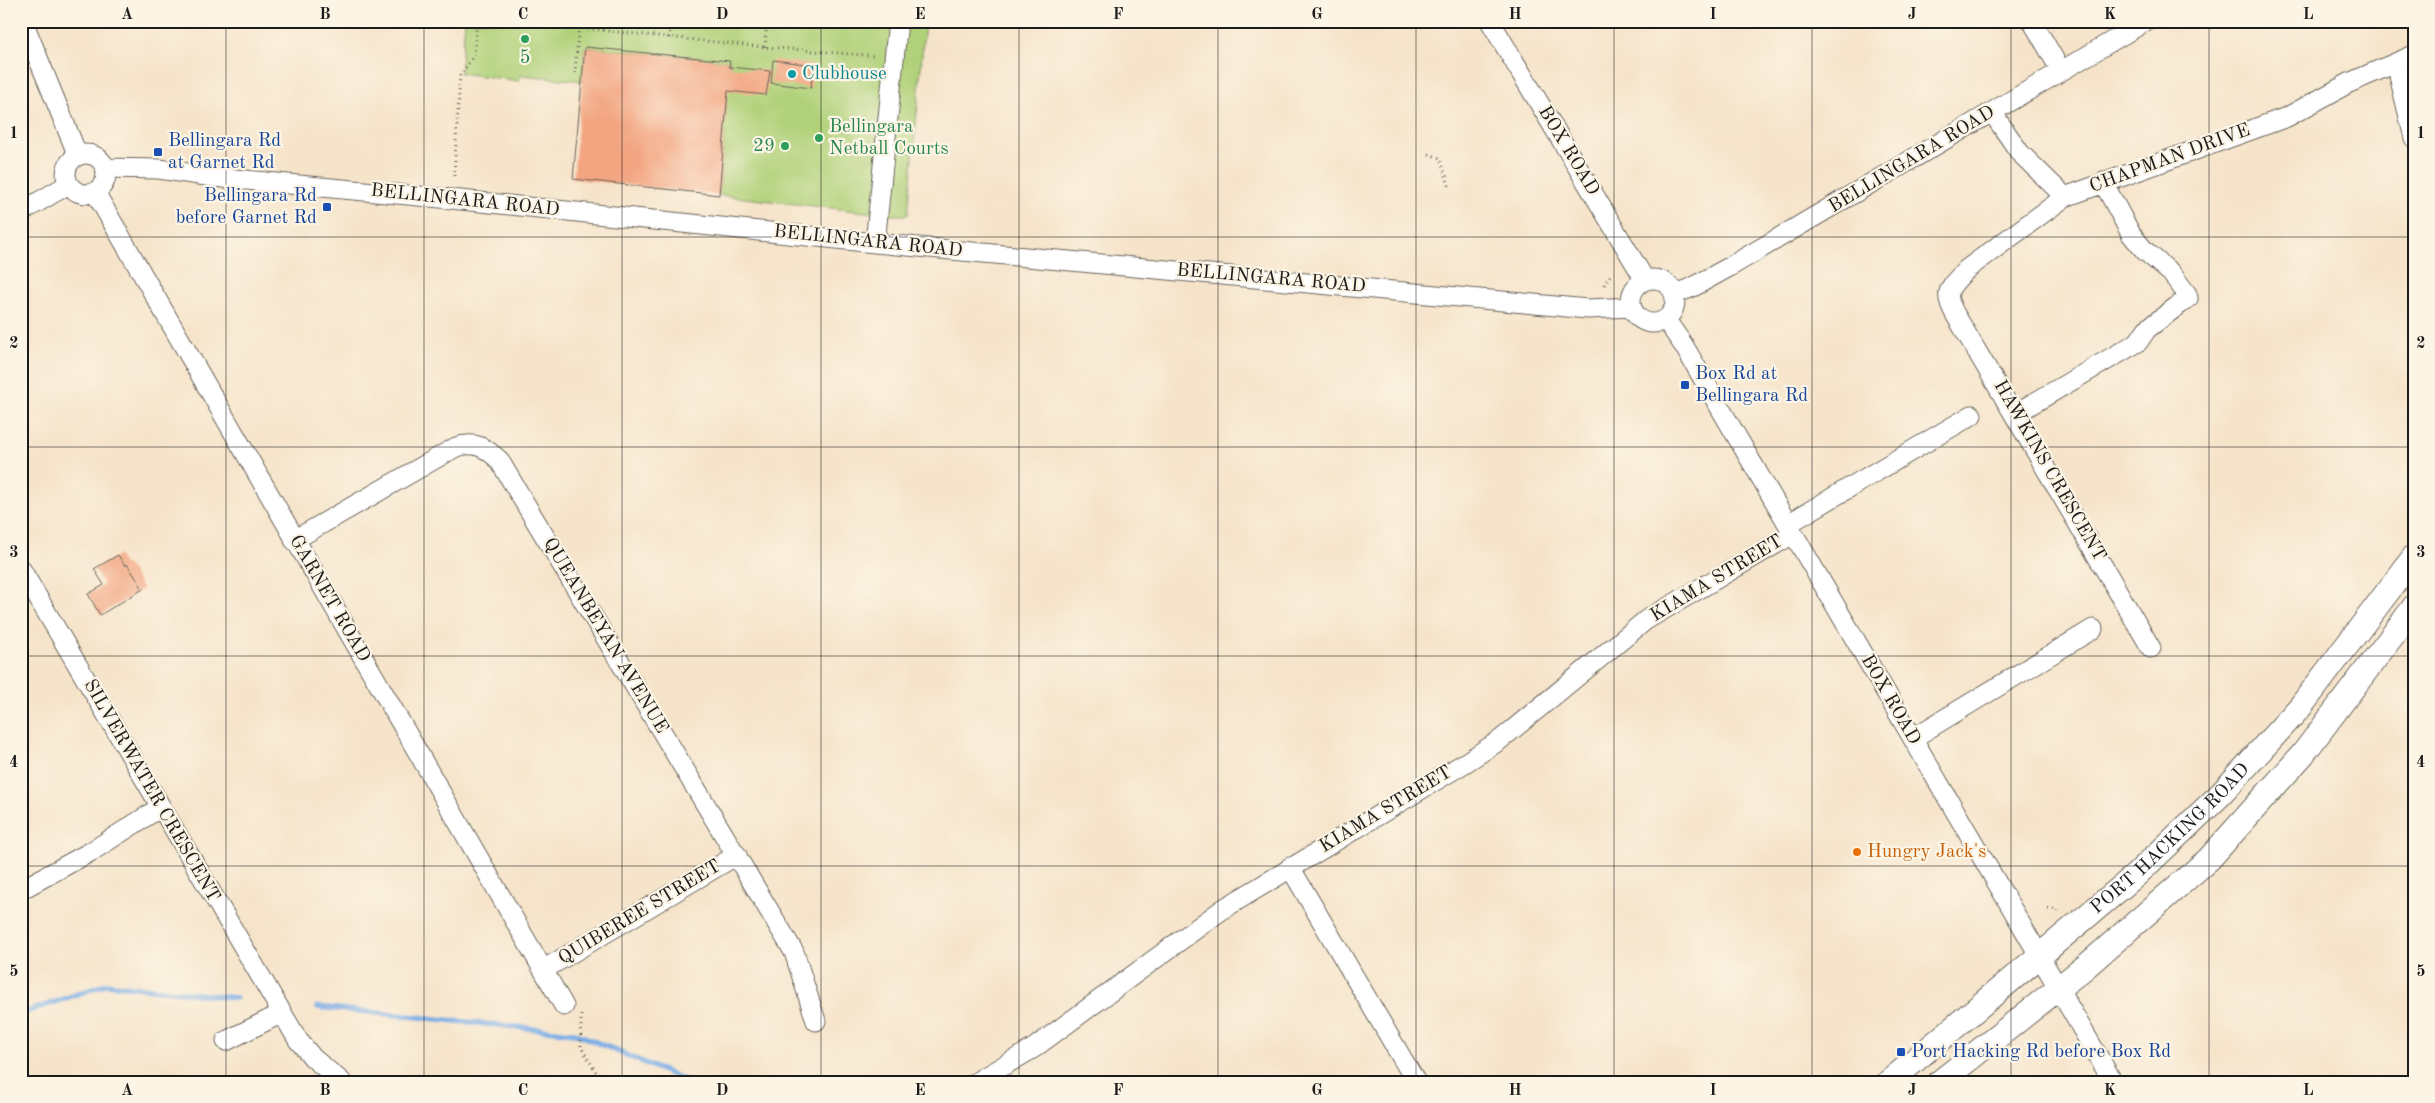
<svg xmlns="http://www.w3.org/2000/svg" width="2435" height="1103" font-family="'Old Standard TT',serif">
	<style>
		.green { fill: #b0d179; stroke: #66764a }
		.lines { fill: none; stroke-linecap: round; stroke-linejoin: round }
		.stream { stroke: #7aace6; stroke-width: 5.5 }
		.building { fill: #f3a581 }
		.minor-casing { stroke: #686259; stroke-width: 21 }
		.major-casing { stroke: #686259; stroke-width: 26 }
		.path { stroke: #686259; stroke-width: 3; stroke-dasharray: 1 4; stroke-linecap: butt }
		.minor { stroke: #fff; stroke-width: 19 }
		.major { stroke: #fff; stroke-width: 24 }
		.grid { fill: none; stroke: #1c1c1c; stroke-width: 1; stroke-opacity: 0.55 }
		.leisure-dot { fill: #2e9e5b; stroke: #fcf5e5; stroke-width: 2 }
		.culture-dot { fill: #0f9aa8; stroke: #fcf5e5; stroke-width: 2 }
		.transit-dot { fill: #1a4fb4; stroke: #fcf5e5; stroke-width: 2 }
		.food-dot { fill: #e8710a; stroke: #fcf5e5; stroke-width: 2 }
		.labels { text-anchor: middle; dominant-baseline: central; stroke-width: 4.5; stroke-linejoin: round; paint-order: stroke }
		.leisure-label { font-size: 19px; fill: #27864d; stroke: #fcf5e5 }
		.culture-label { font-size: 19px; fill: #0d838f; stroke: #fcf5e5; text-anchor: start }
		.transit-label { font-size: 19px; fill: #164399; stroke: #fcf5e5; text-anchor: start }
		.street-label { font-size: 19px; fill: #1c1c1c; stroke: #fcf5e5 }
		.food-label { font-size: 19px; fill: #c56008; stroke: #fcf5e5; text-anchor: start }
		.neatline { fill: none; stroke: #1c1c1c; stroke-width: 2 }
		.grid-label { font-size: 16px; text-anchor: middle; font-weight: bold; fill: #1c1c1c }
	</style>
	<rect width="100%" height="100%" fill="#fcf5e5"/>
	<filter id="ink" filterUnits="userSpaceOnUse"><feTurbulence type="fractalNoise" baseFrequency=".02" numOctaves="2"/><feDisplacementMap in="SourceGraphic" scale="10" xChannelSelector="R" yChannelSelector="G"/><feConvolveMatrix kernelMatrix="1 2 1 2 8 2 1 2 1" color-interpolation-filters="sRGB"/></filter>
	<filter id="wash" filterUnits="userSpaceOnUse"><feTurbulence type="fractalNoise" baseFrequency=".0096" numOctaves="4" result="noise"/><feDisplacementMap in="SourceGraphic" scale="20" xChannelSelector="R" yChannelSelector="G"/><feGaussianBlur stdDeviation="1.12" result="paint"/><feColorMatrix in="noise" values="0 0 0 0 0 0 0 0 0 0 0 0 0 0 0 0 0 1.4 0 .05"/><feComposite in="paint" operator="in"/></filter>
	<g filter="url(#wash)">
		<rect width="100%" height="100%" fill="#f6e4ca"/>
		<path class="green" d="M 465,21 L 925,21 L 908,215 L 890,215 L 719,195 L 730,61 L 585,47 L 582,81 L 521,75 L 519,81 L 460,73 Z"/>
		<g class="lines">
			<path class="stream" d="M 317,1007 L 575,1033 L 689,1082
				M 21,1014 L 106,984 L 236,998"/>
		</g>
		<g id="blocks">
			<path class="building" d="M 585,47 L 730,61 L 729,67 L 770,71 L 766,95 L 728,91 L 719,195 L 573,179 Z
				M 773,60 L 813,65 L 811,88 L 771,83 Z
				M 118,555 L 125,566 L 127,564 L 143,589 L 100,615 L 88,594 L 104,585 L 94,569 Z"/>
		</g>
	</g>
	<g filter="url(#ink)">
		<use href="#blocks" fill-opacity="0" stroke="#686259" stroke-width="1"/>
		<g class="lines">
			<defs>
				<path id="minor" d="M 23,21 L 78,156
					M 1490,21 L 1645,280
					M 2032,21 L 2061,71
					M 2396,63 L 2414,138
					M 1992,112 L 2020,153 L 2065,197
					M66 174a20 20 0 1 1 40 0a20 20 0 1 1-40 0Z
					M 105,168 L 159,169 L 213,177 L 451,199 L 875,243 L 1588,309 L 1632,307
					M 95,192 L 564,1006
					M 21,212 L 69,184
					M 875,243 L 898,21
					M1631 301a22 22 0 1 1 44 0a22 22 0 1 1-44 0Z
					M 1675,294 L 1693,287 L 1731,266 L 2146,21
					M 1666,320 L 1684,346 L 2113,1082
					M 2015,414 L 2138,342 L 2147,329 L 2188,298 L 2187,294 L 2171,273 L 2145,251 L 2131,234 L 2103,182
					M 1788,524 L 1972,415
					M 294,540 L 456,447 C 475,441 485,447 499,460 L 794,952 L 816,1021
					M 21,569 L 298,1040 L 313,1058 L 342,1082
					M 2151,648 L 1955,314 C 1942,291 1950,287 1967,269 L 2065,197 L 2287,117 L 2349,83 L 2414,55
					M 1913,738 L 2093,629
					M 1290,867 L 1416,1082
					M 21,887 L 28,886 L 92,851 L 161,807
					M 543,970 L 737,855
					M 226,1041 L 282,1013
					M 976,1082 L 1034,1048 L 1223,909 L 1468,761 L 1500,740 L 1646,620 L 1793,534"/>
				<g id="major">
					<path id="s1" d="M 1889,1082 L 2136,875 L 2221,794 L 2301,706 L 2414,557"/>
					<path d="M 1940,1082 L 2084,968 L 2209,859 L 2303,754 L 2414,607"/>
				</g>
			</defs>
			<use href="#minor" class="minor-casing"/>
			<use href="#major" class="major-casing"/>
			<path class="path" d="M 578,28 L 765,47 L 876,56
				M 669,38 L 671,21
				M 765,47 L 767,21
				M 575,73 L 579,21
				M 1429,154 L 1440,158 L 1450,188
				M 454,176 L 460,76 L 474,55 L 477,21
				M 1604,285 L 1611,274
				M 2048,909 L 2056,909 L 2058,913
				M 581,1015 L 581,1047 L 602,1082"/>
			<use href="#minor" class="minor"/>
			<use href="#major" class="major"/>
		</g>
	</g>
	<path class="grid" d="M 226,21 L 226,1082M 424,21 L 424,1082M 622,21 L 622,1082M 821,21 L 821,1082M 1019,21 L 1019,1082M 1218,21 L 1218,1082M 1416,21 L 1416,1082M 1614,21 L 1614,1082M 1812,21 L 1812,1082M 2011,21 L 2011,1082M 2209,21 L 2209,1082M 21,237 L 2414,237M 21,447 L 2414,447M 21,656 L 2414,656M 21,866 L 2414,866"/>
	<g class="leisure-dot">
		<circle cx="525" cy="39" r="5"/>
		<circle cx="819" cy="138" r="5"/>
		<circle cx="785" cy="146" r="5"/>
	</g>
	<circle class="culture-dot" cx="792" cy="74" r="5"/>
	<g class="transit-dot">
		<rect x="153" y="147" width="10" height="10" rx="2.5"/>
		<rect x="322" y="202" width="10" height="10" rx="2.5"/>
		<rect x="1680" y="380" width="10" height="10" rx="2.5"/>
		<rect x="1896" y="1047" width="10" height="10" rx="2.5"/>
	</g>
	<circle class="food-dot" cx="1857" cy="852" r="5"/>
	<g class="labels">
		<g class="leisure-label">
			<text x="525" y="58">5</text>
			<text x="829" y="127" text-anchor="start">Bellingara<tspan x="829" dy="22">Netball Courts</tspan></text>
			<text x="775" y="146" text-anchor="end">29</text>
		</g>
		<g class="culture-label">
			<text x="802" y="74">Clubhouse</text>
		</g>
		<g class="transit-label">
			<text x="168" y="141">Bellingara Rd<tspan x="168" dy="22">at Garnet Rd</tspan></text>
			<text x="317" y="196" text-anchor="end">Bellingara Rd<tspan x="317" dy="22">before Garnet Rd</tspan></text>
			<text x="1695" y="374">Box Rd at<tspan x="1695" dy="22">Bellingara Rd</tspan></text>
			<text x="1911" y="1052">Port Hacking Rd before Box Rd</text>
		</g>
		<g class="street-label">
			<text transform="translate(1568 151) rotate(59)">BOX ROAD</text>
			<text transform="translate(2170 159) rotate(-20)">CHAPMAN DRIVE</text>
			<text transform="translate(1912 160) rotate(-31)">BELLINGARA ROAD</text>
			<text transform="translate(465 201) rotate(6)">BELLINGARA ROAD</text>
			<text transform="translate(868 242) rotate(6)">BELLINGARA ROAD</text>
			<text transform="translate(1271 279) rotate(5)">BELLINGARA ROAD</text>
			<text transform="translate(2049 471) rotate(60)">HAWKINS CRESCENT</text>
			<text transform="translate(1717 579) rotate(-31)">KIAMA STREET</text>
			<text transform="translate(329 599) rotate(60)">GARNET ROAD</text>
			<text transform="translate(605 636) rotate(59)">QUEANBEYAN AVENUE</text>
			<text transform="translate(1890 700) rotate(60)">BOX ROAD</text>
			<text transform="translate(151 791) rotate(60)">SILVERWATER CRESCENT</text>
			<text transform="translate(1386 810) rotate(-31)">KIAMA STREET</text>
			<text stroke="none"><textPath href="#s1" startOffset="372">PORT HACKING ROAD</textPath></text>
			<text transform="translate(640 913) rotate(-31)">QUIBEREE STREET</text>
		</g>
		<g class="food-label">
			<text x="1867" y="852">Hungry Jack's</text>
		</g>
	</g>
	<rect width="2435" height="1103" fill="none" stroke="#fcf5e5" stroke-width="55"/>
	<rect x="28" y="28" width="2380" height="1048" class="neatline"/>
	<g class="grid-label">
		<text x="127" y="19">A</text>
		<text x="325" y="19">B</text>
		<text x="523" y="19">C</text>
		<text x="722" y="19">D</text>
		<text x="920" y="19">E</text>
		<text x="1118" y="19">F</text>
		<text x="1317" y="19">G</text>
		<text x="1515" y="19">H</text>
		<text x="1713" y="19">I</text>
		<text x="1912" y="19">J</text>
		<text x="2110" y="19">K</text>
		<text x="2308" y="19">L</text>
		<text x="14" y="138">1</text>
		<text x="2421" y="138">1</text>
		<text x="14" y="348">2</text>
		<text x="2421" y="348">2</text>
		<text x="14" y="557">3</text>
		<text x="2421" y="557">3</text>
		<text x="14" y="767">4</text>
		<text x="2421" y="767">4</text>
		<text x="14" y="976">5</text>
		<text x="2421" y="976">5</text>
		<text x="127" y="1095">A</text>
		<text x="325" y="1095">B</text>
		<text x="523" y="1095">C</text>
		<text x="722" y="1095">D</text>
		<text x="920" y="1095">E</text>
		<text x="1118" y="1095">F</text>
		<text x="1317" y="1095">G</text>
		<text x="1515" y="1095">H</text>
		<text x="1713" y="1095">I</text>
		<text x="1912" y="1095">J</text>
		<text x="2110" y="1095">K</text>
		<text x="2308" y="1095">L</text>
	</g>
</svg>
